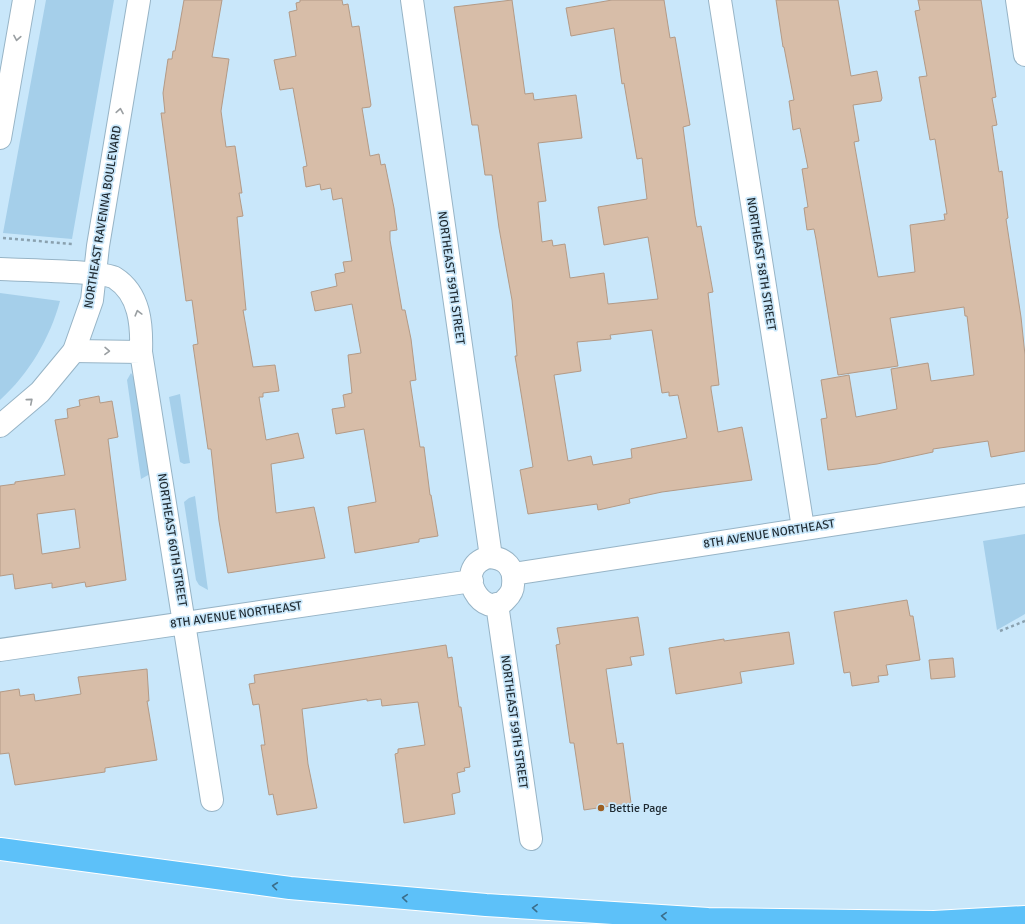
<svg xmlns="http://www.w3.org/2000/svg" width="1025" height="924" font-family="Signika,sans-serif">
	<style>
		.green { fill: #a5cfea }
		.building { fill: #d7bda8; stroke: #b39a86; fill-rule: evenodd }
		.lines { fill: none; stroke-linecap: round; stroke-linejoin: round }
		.street-casing { stroke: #97b4c6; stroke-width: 24 }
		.secondary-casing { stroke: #97b4c6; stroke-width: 24 }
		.highway-casing { stroke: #fff; stroke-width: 24 }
		.path { stroke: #8aa1af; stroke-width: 2.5; stroke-dasharray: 3 3; stroke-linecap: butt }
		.street { stroke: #fff; stroke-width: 22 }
		.secondary { stroke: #fff; stroke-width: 22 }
		.highway { stroke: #5dc1f9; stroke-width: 22 }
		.oneway { stroke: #9a9fa2 }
		.oneway2 { stroke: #3b6e8b }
		.poi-dot { fill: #9c5f23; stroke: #c9e7fa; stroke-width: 1.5 }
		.labels { text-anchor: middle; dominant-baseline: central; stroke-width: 3.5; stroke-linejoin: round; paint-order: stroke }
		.street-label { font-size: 12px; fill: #1f2a31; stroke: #c9e7fa }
		.poi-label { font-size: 12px; fill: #1f2a31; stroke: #c9e7fa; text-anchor: start }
	</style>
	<rect width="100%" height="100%" fill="#c9e7fa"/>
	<path class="green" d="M 46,0 L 114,0 L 72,239 L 3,233 Z
		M 0,293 L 60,301 C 50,338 29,374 0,400 Z
		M 131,373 L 134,378 L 150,474 L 141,479 L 127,380 Z
		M 180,394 L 190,463 L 184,464 L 180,462 L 169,397 Z
		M 195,496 L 208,590 L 199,585 L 196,580 L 184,502 L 189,498 Z
		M 1025,534 L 1025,614 L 997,630 L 983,541 Z"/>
	<path class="building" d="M 184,0 L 222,0 L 212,57 L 229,59 L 221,111 L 226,147 L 235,146 L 242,193 L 239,193 L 243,216 L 237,217 L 246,310 L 243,310 L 253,367 L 275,365 L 279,391 L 263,393 L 263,397 L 259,397 L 266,440 L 298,433 L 304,458 L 271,464 L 276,513 L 314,507 L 325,558 L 228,573 L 219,521 L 211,449 L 208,449 L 193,345 L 198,344 L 192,300 L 186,301 L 161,113 L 165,113 L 163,93 L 168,59 L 172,59 L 173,51 L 175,51 Z
		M 300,0 L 342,0 L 343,5 L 348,4 L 352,27 L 359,26 L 371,105 L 370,107 L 362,108 L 370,156 L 379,154 L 381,165 L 385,164 L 394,208 L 397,230 L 390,231 L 390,240 L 402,310 L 405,310 L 411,339 L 416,380 L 410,381 L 420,447 L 424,447 L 430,495 L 431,495 L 438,536 L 419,539 L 419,542 L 355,553 L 348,507 L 376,502 L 364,429 L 336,434 L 332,409 L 345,407 L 343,395 L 352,393 L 348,355 L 361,353 L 352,304 L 315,311 L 311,292 L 337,286 L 335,274 L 345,272 L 343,262 L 352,261 L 342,198 L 333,200 L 331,188 L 321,190 L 320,184 L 306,187 L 303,167 L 307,166 L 293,88 L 280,90 L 274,60 L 296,56 L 289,12 L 297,10 L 296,3 L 300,2 Z
		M 512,0 L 525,94 L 533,93 L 534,100 L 576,95 L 582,138 L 538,143 L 546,201 L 538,202 L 542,242 L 552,240 L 553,246 L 565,244 L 570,278 L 604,273 L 608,304 L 658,299 L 648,237 L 604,245 L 598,207 L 647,199 L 642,158 L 637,159 L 624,83 L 622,84 L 614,28 L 571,36 L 566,8 L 612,0 L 664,0 L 670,38 L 675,37 L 690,125 L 683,127 L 695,216 L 697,227 L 701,226 L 713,292 L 708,293 L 719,385 L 711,386 L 711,389 L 718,432 L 742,427 L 752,480 L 662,492 L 629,499 L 630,503 L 598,510 L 597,504 L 528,514 L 520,470 L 533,467 L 515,356 L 517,356 L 512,300 L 499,228 L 492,175 L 485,175 L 478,125 L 472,125 L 454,7 ZM 652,330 L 662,393 L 669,392 L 669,396 L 678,395 L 687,438 L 631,449 L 632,458 L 593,465 L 591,456 L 568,461 L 554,375 L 581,371 L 577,342 L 611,339 L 610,335 Z
		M 776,0 L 838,0 L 851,76 L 877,71 L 882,98 L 881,101 L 853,105 L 859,141 L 854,142 L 878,277 L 915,272 L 910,225 L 945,220 L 944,214 L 947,214 L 935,139 L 930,140 L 919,77 L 927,76 L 915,11 L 920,10 L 918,0 L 981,0 L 996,97 L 992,98 L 997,125 L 992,126 L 999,172 L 1002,171 L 1008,218 L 1006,219 L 1021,317 L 1025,355 L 1025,451 L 991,457 L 988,441 L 933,449 L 933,452 L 877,464 L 828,470 L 821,419 L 827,418 L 821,380 L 849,375 L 856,417 L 897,409 L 891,369 L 928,363 L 931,381 L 974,375 L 967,316 L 965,316 L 964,307 L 890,318 L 898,366 L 838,375 L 816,239 L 814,229 L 807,230 L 804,208 L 808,207 L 802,169 L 808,168 L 800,128 L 793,130 L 789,101 L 794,100 L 784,47 L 783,47 Z
		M 99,396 L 100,403 L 112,401 L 118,437 L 108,439 L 126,580 L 86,587 L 85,582 L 52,588 L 52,583 L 15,589 L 13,574 L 0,576 L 0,486 L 15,484 L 15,482 L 65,475 L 55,420 L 68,418 L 67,409 L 80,406 L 79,400 ZM 75,509 L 80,548 L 42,554 L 37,514 Z
		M 907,600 L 910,616 L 913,616 L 920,660 L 886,665 L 888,675 L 878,676 L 879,682 L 852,686 L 850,672 L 844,673 L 834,612 Z
		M 638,617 L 644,655 L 630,657 L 632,665 L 606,669 L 617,744 L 623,743 L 631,803 L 584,810 L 574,743 L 570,743 L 556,645 L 560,644 L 557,628 Z
		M 789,632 L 794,664 L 740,672 L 742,683 L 676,694 L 669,648 L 724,639 L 724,641 Z
		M 446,645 L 448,658 L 452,657 L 459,707 L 461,707 L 470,767 L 464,768 L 465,771 L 457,773 L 460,792 L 452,794 L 455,814 L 404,823 L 395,754 L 398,753 L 398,749 L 425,745 L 418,702 L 382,706 L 381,699 L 367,701 L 367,699 L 302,709 L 308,764 L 317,808 L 277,815 L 273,794 L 269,795 L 261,745 L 265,745 L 259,704 L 253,705 L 249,684 L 255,683 L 254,675 Z
		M 953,658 L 955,677 L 931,679 L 929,660 Z
		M 147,669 L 149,701 L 147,701 L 157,760 L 105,768 L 105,772 L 15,785 L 9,753 L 0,754 L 0,692 L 19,689 L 20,696 L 34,694 L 35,701 L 81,694 L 78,677 Z"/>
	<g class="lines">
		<defs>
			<path id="street" d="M 412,0 L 491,557
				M 720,0 L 803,528
				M 1017,0 L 1025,55
				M 0,269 C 19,270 104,271 115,278 C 140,294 142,325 141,352 L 212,800
				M 74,351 L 141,352
				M 489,557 C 506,558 515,568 513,585 C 513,591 510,595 506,599 C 485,624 449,568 489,557 Z
				M 513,574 L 1025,495
				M 497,604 L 531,839
				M 0,650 L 472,581"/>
			<path id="secondary" d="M 0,138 L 24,0
				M 0,426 L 40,392 L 74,351 L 92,300 L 98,246 L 139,0"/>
			<path id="highway" d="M 0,849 L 290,888 L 486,905 L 708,919 L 934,922 L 1025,917"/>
		</defs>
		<use href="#street" class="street-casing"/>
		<use href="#secondary" class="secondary-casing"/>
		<use href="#highway" class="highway-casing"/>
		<path class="path" d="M 3,238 L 72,244
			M 1000,631 L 1025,621"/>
		<use href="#street" class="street"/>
		<use href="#secondary" class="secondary"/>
		<use href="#highway" class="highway"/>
	</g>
	<defs><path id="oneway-chevron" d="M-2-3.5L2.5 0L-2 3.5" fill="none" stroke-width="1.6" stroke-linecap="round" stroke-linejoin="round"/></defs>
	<g class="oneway">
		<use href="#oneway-chevron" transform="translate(17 38) rotate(100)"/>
		<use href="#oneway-chevron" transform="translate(120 111) rotate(-80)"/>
		<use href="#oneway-chevron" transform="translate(138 313) rotate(-105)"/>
		<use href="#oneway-chevron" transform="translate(107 351) rotate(1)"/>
		<use href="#oneway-chevron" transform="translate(30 401) rotate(-40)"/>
	</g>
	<g class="oneway2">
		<use href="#oneway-chevron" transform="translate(275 886) rotate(-173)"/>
		<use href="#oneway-chevron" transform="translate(405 898) rotate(-175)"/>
		<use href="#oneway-chevron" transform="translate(535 908) rotate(-176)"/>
		<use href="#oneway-chevron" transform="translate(664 916) rotate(-176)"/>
	</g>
	<circle class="poi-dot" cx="601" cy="808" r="4"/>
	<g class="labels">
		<g class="street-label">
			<text transform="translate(103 217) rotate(-81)">NORTHEAST RAVENNA BOULEVARD</text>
			<text transform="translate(761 264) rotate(81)">NORTHEAST 58TH STREET</text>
			<text transform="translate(451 278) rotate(82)">NORTHEAST 59TH STREET</text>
			<text transform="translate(769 534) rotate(-9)">8TH AVENUE NORTHEAST</text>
			<text transform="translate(172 540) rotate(81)">NORTHEAST 60TH STREET</text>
			<text transform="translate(236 615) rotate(-8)">8TH AVENUE NORTHEAST</text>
			<text transform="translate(514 722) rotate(82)">NORTHEAST 59TH STREET</text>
		</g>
		<g class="poi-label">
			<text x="609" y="808">Bettie Page</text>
		</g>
	</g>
</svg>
